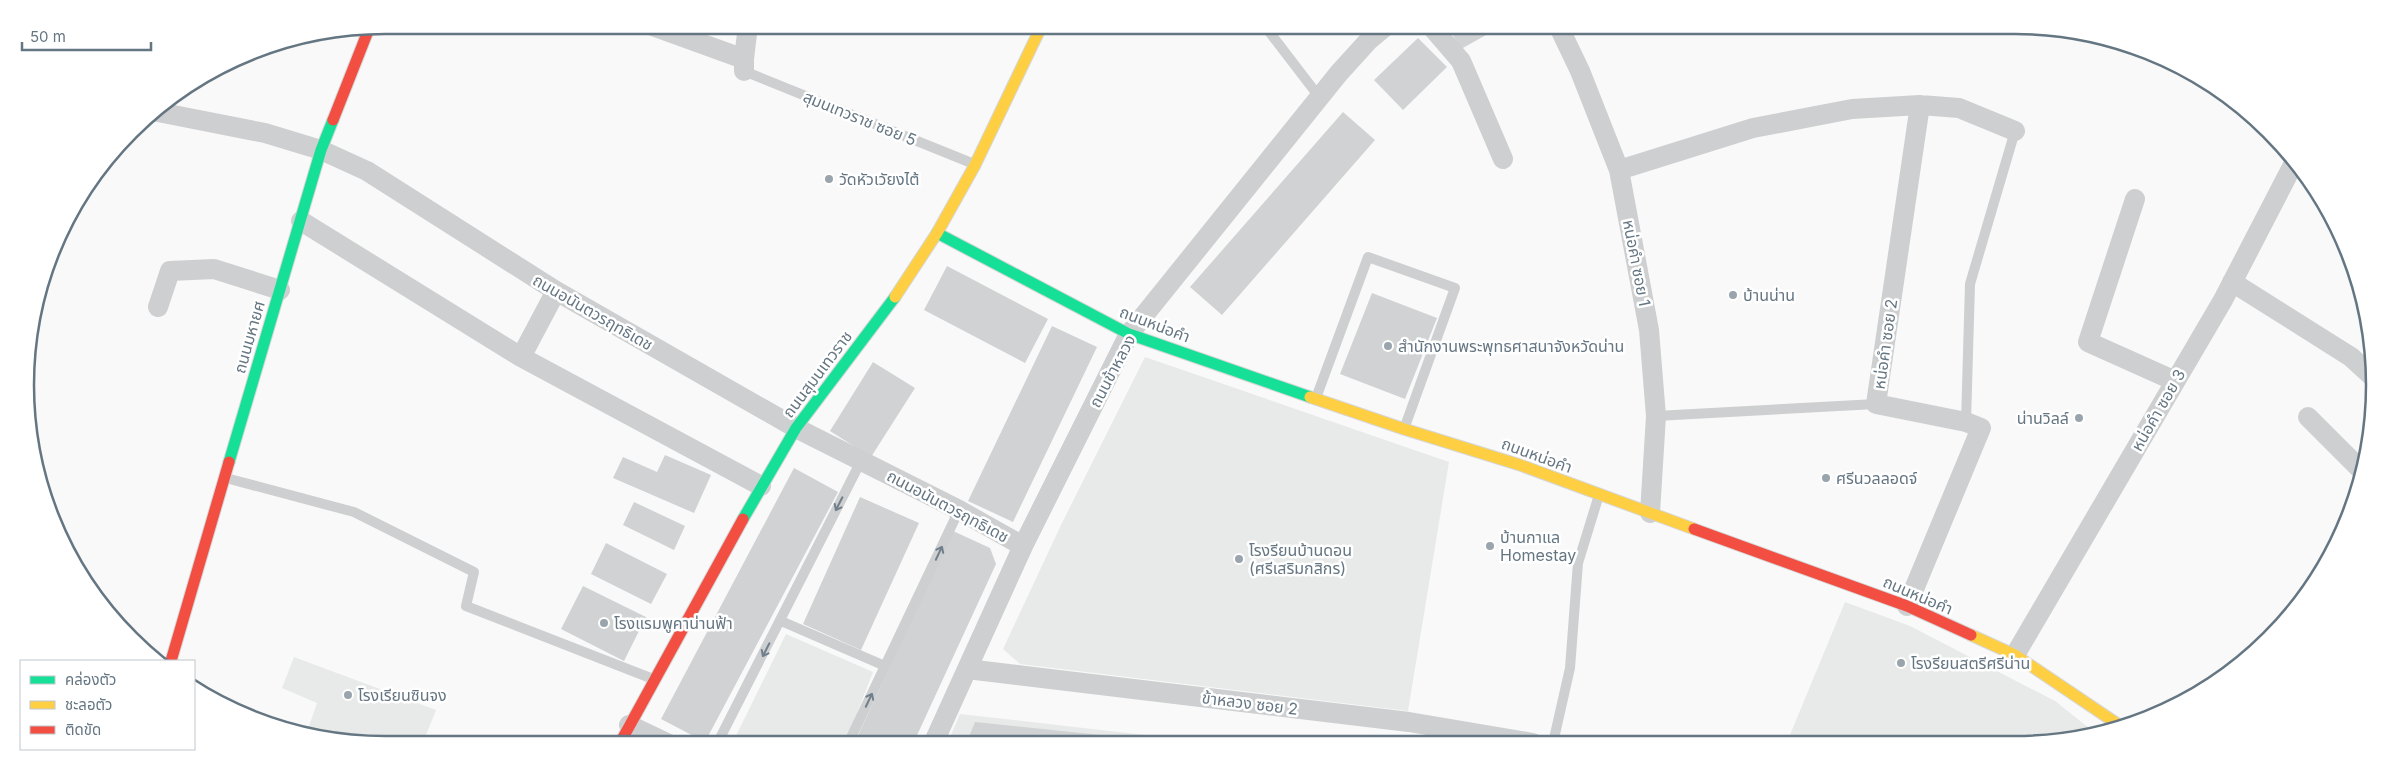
<svg xmlns="http://www.w3.org/2000/svg" width="2400" height="770" font-family="Inter,'Noto Sans Thai',sans-serif">
	<style>
		.built { fill: #e8e9e9 }
		.building { fill: #d0d2d3 }
		.lines { fill: none; stroke-linecap: round; stroke-linejoin: round }
		.fast-casing { stroke: #d5d6d7; stroke-width: 13 }
		.slow-casing { stroke: #d5d6d7; stroke-width: 13 }
		.jam-casing { stroke: #d5d6d7; stroke-width: 13 }
		.lane { stroke: #cecfd0; stroke-width: 10 }
		.street { stroke: #cecfd0; stroke-width: 20 }
		.fast { stroke: #16e098; stroke-width: 11 }
		.slow { stroke: #ffcf43; stroke-width: 11 }
		.jam { stroke: #f24e42; stroke-width: 11 }
		.oneway { stroke: #707f8b }
		.poi-dot { fill: #99a4ac; stroke: #fff; stroke-width: 2 }
		.labels { text-anchor: middle; dominant-baseline: central; stroke-width: 5; stroke-linejoin: round; paint-order: stroke }
		.street-label { font-size: 16px; fill: #657683; stroke: #fff }
		.poi-label { font-size: 16px; fill: #657683; stroke: #fff; text-anchor: start }
		.rim { fill: none; stroke: #657683; stroke-width: 2.5 }
	</style>
	<rect width="100%" height="100%" fill="#f9f9f9"/>
	<path class="built" d="M 1145,357 L 1449,462 L 1408,711 L 1020,664 L 1003,649 L 1061,525 Z
		M 1845,602 L 1910,626 L 2055,701 L 2094,732 L 2062,742 L 1787,742 Z
		M 786,634 L 873,672 L 845,744 L 732,744 Z
		M 294,657 L 436,710 L 422,745 L 385,745 L 306,735 L 317,703 L 282,688 Z
		M 960,714 L 1215,743 L 947,744 Z"/>
	<path class="building" d="M 1447,25 L 1504,25 L 1461,49 Z
		M 1418,38 L 1447,67 L 1403,110 L 1374,80 Z
		M 1343,112 L 1375,140 L 1222,315 L 1190,287 Z
		M 947,266 L 1048,319 L 1025,363 L 924,310 Z
		M 1372,293 L 1437,318 L 1405,399 L 1340,374 Z
		M 1052,326 L 1097,347 L 1013,522 L 968,501 Z
		M 873,362 L 915,388 L 871,457 L 830,431 Z
		M 665,455 L 711,475 L 694,513 L 613,478 L 623,457 L 657,472 Z
		M 794,468 L 838,492 L 705,742 L 661,719 Z
		M 860,497 L 919,523 L 861,650 L 803,624 Z
		M 634,502 L 685,526 L 674,550 L 623,525 Z
		M 953,531 L 990,548 L 996,564 L 913,744 L 854,744 Z
		M 606,543 L 667,574 L 651,604 L 591,574 Z
		M 583,586 L 646,617 L 624,661 L 561,629 Z
		M 975,722 L 1168,742 L 1168,744 L 966,744 Z"/>
	<g class="lines">
		<defs>
			<path id="fast" d="M 937,233 L 1129,334 L 1310,397
				M 229,462 L 321,150 L 333,120
				M 743,519 L 796,428 L 895,297"/>
			<path id="slow" d="M 895,297 L 937,233 L 975,165 L 1042,25
				M 1310,397 L 1404,429 L 1520,465 L 1694,529
				M 1971,635 L 2015,655 L 2119,725"/>
			<path id="jam" d="M 333,120 L 370,26
				M 1694,529 L 1907,606 L 1971,635
				M 171,661 L 229,462
				M 619,745 L 743,519"/>
		</defs>
		<use href="#fast" class="fast-casing"/>
		<use href="#slow" class="slow-casing"/>
		<use href="#jam" class="jam-casing"/>
		<path class="lane" d="M 1264,25 L 1320,98
			M 744,71 L 974,164
			M 1316,398 L 1368,257 L 1455,288 L 1404,429
			M 1656,416 L 1876,404
			M 1966,422 L 1970,284 L 2015,131
			M 226,478 L 354,512 L 474,572 L 466,606 L 653,679
			M 781,621 L 885,666
			M 1553,743 L 1570,668 L 1578,563 L 1599,495
			M 717,744 L 861,461
			M 848,744 L 959,510"/>
		<path class="street" d="M 650,25 L 744,59
			M 1430,25 L 1461,61 L 1503,159
			M 1558,25 L 1580,71 L 1619,170 L 1649,330 L 1656,416 L 1650,513
			M 744,71 L 744,59 L 748,25
			M 153,111 L 265,133 L 321,150 L 367,171 L 556,291 L 796,428 L 959,510 L 1023,546
			M 1619,170 L 1753,128 L 1852,109 L 1920,105 L 1959,108 L 2015,131
			M 2135,199 L 2088,342 L 2175,381
			M 301,221 L 521,357 L 761,486
			M 2232,282 L 2351,357 L 2374,378
			M 158,307 L 170,271 L 214,269 L 280,290
			M 521,357 L 556,291
			M 2308,417 L 2362,471
			M 1907,606 L 1981,428 L 1966,422 L 1876,404 L 1920,105
			M 2015,655 L 2223,300 L 2295,161
			M 967,669 L 1409,722 L 1533,743
			M 629,725 L 669,744
			M 933,744 L 1023,546 L 1129,334 L 1339,73 L 1369,40 L 1387,25"/>
		<use href="#fast" class="fast"/>
		<use href="#slow" class="slow"/>
		<use href="#jam" class="jam"/>
	</g>
	<defs><path id="oneway-shaft" d="M-6 0H5M1.5-3L5.5 0L1.5 3" fill="none" stroke-width="1.6" stroke-linecap="round" stroke-linejoin="round" transform="scale(1.25)"/></defs>
	<g class="oneway">
		<use href="#oneway-shaft" transform="translate(839 504) rotate(117)"/>
		<use href="#oneway-shaft" transform="translate(939 553) rotate(-65)"/>
		<use href="#oneway-shaft" transform="translate(766 650) rotate(117)"/>
		<use href="#oneway-shaft" transform="translate(869 700) rotate(-65)"/>
	</g>
	<g class="poi-dot">
		<circle cx="829" cy="179" r="5"/>
		<circle cx="1733" cy="295" r="5"/>
		<circle cx="1388" cy="346" r="5"/>
		<circle cx="2079" cy="418" r="5"/>
		<circle cx="1826" cy="478" r="5"/>
		<circle cx="1490" cy="546" r="5"/>
		<circle cx="1239" cy="559" r="5"/>
		<circle cx="604" cy="623" r="5"/>
		<circle cx="1901" cy="663" r="5"/>
		<circle cx="348" cy="695" r="5"/>
	</g>
	<g class="labels">
		<g class="street-label">
			<text transform="translate(860 118) rotate(22)">สุมนเทวราช ซอย 5</text>
			<text transform="translate(1637 263) rotate(79)">หน่อคำ ซอย 1</text>
			<text transform="translate(593 312) rotate(30)">ถนนอนันตวรฤทธิเดช</text>
			<text transform="translate(1155 324) rotate(21)">ถนนหน่อคำ</text>
			<text transform="translate(249 337) rotate(-74)">ถนนมหายศ</text>
			<text transform="translate(1885 344) rotate(-82)">หน่อคำ ซอย 2</text>
			<text transform="translate(1112 371) rotate(-62)">ถนนข้าหลวง</text>
			<text transform="translate(817 374) rotate(-53)">ถนนสุมนเทวราช</text>
			<text transform="translate(2158 410) rotate(-60)">หน่อคำ ซอย 3</text>
			<text transform="translate(1537 455) rotate(20)">ถนนหน่อคำ</text>
			<text transform="translate(948 506) rotate(28)">ถนนอนันตวรฤทธิเดช</text>
			<text transform="translate(1918 595) rotate(23)">ถนนหน่อคำ</text>
			<text transform="translate(1250 703) rotate(7)">ข้าหลวง ซอย 2</text>
		</g>
		<g class="poi-label">
			<text x="839" y="179">วัดหัวเวัยงไต้</text>
			<text x="1743" y="295">บ้านน่าน</text>
			<text x="1398" y="346">สำนักงานพระพุทธศาสนาจังหวัดน่าน</text>
			<text x="2069" y="418" text-anchor="end">น่านวิลล์</text>
			<text x="1836" y="478">ศรีนวลลอดจ์</text>
			<text x="1500" y="537">บ้านกาแล<tspan x="1500" dy="18">Homestay</tspan></text>
			<text x="1249" y="550">โรงรียนบ้านดอน<tspan x="1249" dy="18">(ศรีเสริมกสิกร)</tspan></text>
			<text x="614" y="623">โรงแรมพูคาน่านฟ้า</text>
			<text x="1911" y="663">โรงรียนสตรีศรีน่าน</text>
			<text x="358" y="695">โรงเรียนซินจง</text>
		</g>
	</g>
	<path d="M0 0H2400V770H0ZM385 34H2015A351 351 0 0 1 2366 385V385A351 351 0 0 1 2015 736H385A351 351 0 0 1 34 385V385A351 351 0 0 1 385 34Z" fill="#fff" fill-rule="evenodd"/>
	<path class="rim" d="M385 34H2015A351 351 0 0 1 2366 385V385A351 351 0 0 1 2015 736H385A351 351 0 0 1 34 385V385A351 351 0 0 1 385 34Z"/>
	<rect x="20" y="660" width="175" height="90" fill="#ffffff" stroke="#c1c8cd"/>
	<rect x="30" y="676" width="25" height="8" fill="#16e098" stroke="#c1c8cd"/>
	<text x="65" y="685" font-size="15" fill="#657683">คล่องตัว</text>
	<rect x="30" y="701" width="25" height="8" fill="#ffcf43" stroke="#c1c8cd"/>
	<text x="65" y="710" font-size="15" fill="#657683">ชะลอตัว</text>
	<rect x="30" y="726" width="25" height="8" fill="#f24e42" stroke="#c1c8cd"/>
	<text x="65" y="735" font-size="15" fill="#657683">ติดขัด</text>
	<path d="M22 42v8h129v-8" fill="none" stroke="#657683" stroke-width="2.5"/>
	<text x="30" y="42" font-size="15" fill="#657683" stroke="#ffffff" stroke-width="4" paint-order="stroke">50 m</text>
</svg>
